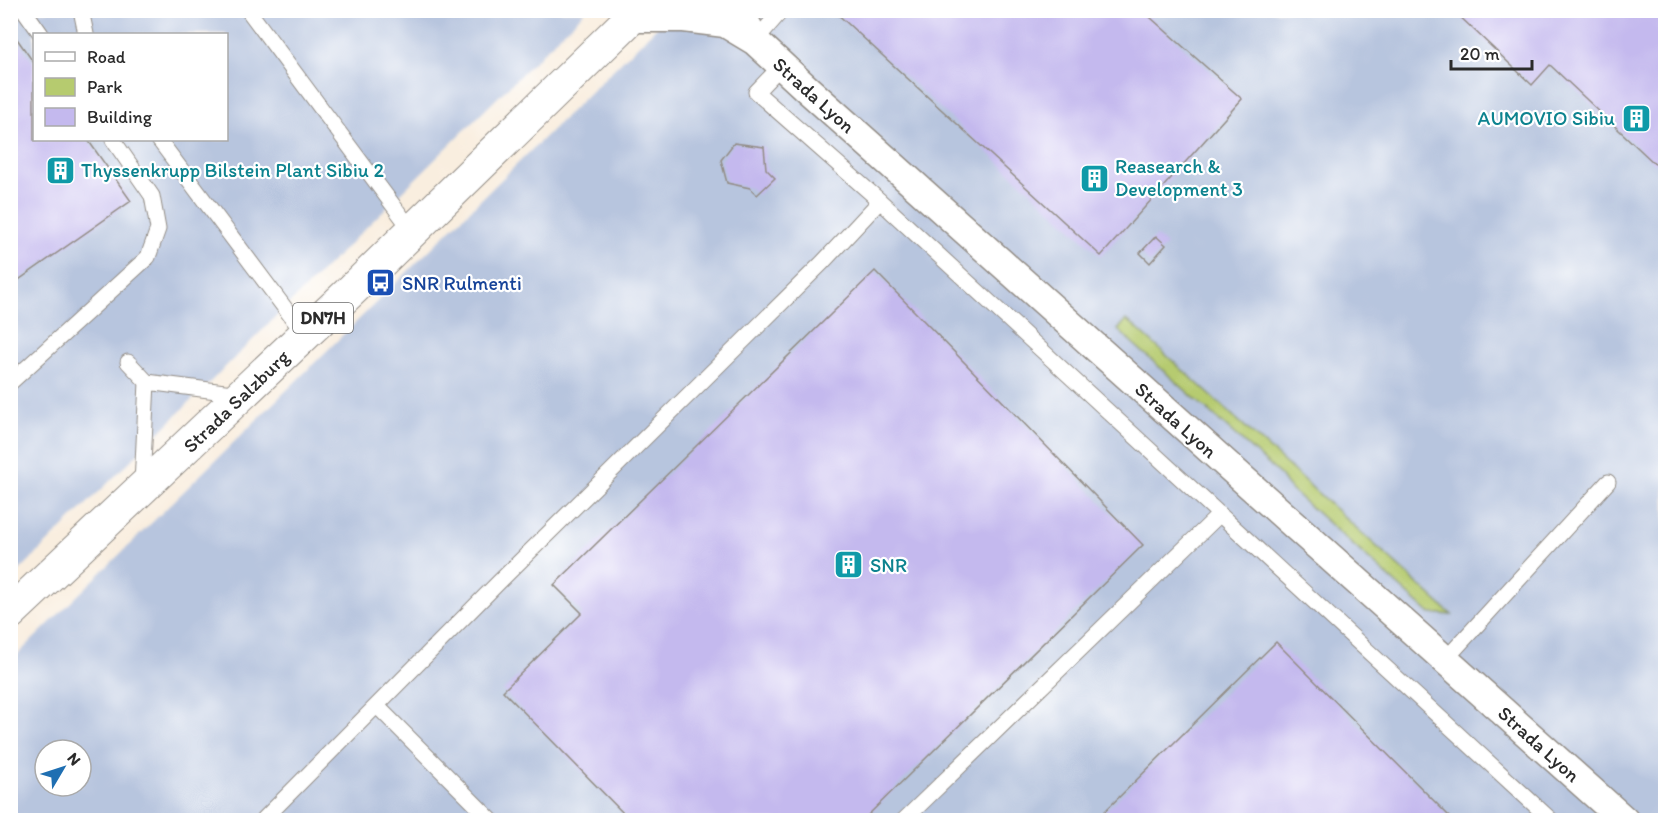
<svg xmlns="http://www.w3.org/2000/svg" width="1676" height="831" font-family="Itim,sans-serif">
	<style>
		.industrial { fill: #b7c5de; fill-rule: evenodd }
		.green { fill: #b6cb6f; stroke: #707b4d; stroke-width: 1.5 }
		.building { fill: #c4b9ee }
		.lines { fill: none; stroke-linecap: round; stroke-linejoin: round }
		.lane-casing { stroke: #928c85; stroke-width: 17 }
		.street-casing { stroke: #928c85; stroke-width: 31 }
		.primary-casing { stroke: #928c85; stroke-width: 35 }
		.lane { stroke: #fff; stroke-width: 15 }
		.street { stroke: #fff; stroke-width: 28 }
		.primary { stroke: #fff; stroke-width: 33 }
		.labels { text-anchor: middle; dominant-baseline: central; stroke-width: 4.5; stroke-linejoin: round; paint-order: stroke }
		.shield { fill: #fff; stroke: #6b6b6b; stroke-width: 1.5 }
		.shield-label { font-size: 18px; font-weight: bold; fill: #2b2b2b }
		.street-label { font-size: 20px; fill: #2b2b2b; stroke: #fff }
		.culture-label { font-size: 20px; fill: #0d838f; stroke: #fff; text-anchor: start }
		.transit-label { font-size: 20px; fill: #164399; stroke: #fff; text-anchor: start }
	</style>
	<rect width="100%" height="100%" fill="#fff"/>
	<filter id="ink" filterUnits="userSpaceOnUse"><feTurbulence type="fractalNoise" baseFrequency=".0167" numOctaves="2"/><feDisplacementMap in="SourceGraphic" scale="12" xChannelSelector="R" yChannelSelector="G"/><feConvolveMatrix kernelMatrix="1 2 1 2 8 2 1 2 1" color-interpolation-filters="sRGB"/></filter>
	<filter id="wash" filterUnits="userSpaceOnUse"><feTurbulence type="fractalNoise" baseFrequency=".008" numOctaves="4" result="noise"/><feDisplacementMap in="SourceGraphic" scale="24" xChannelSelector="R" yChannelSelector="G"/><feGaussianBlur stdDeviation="1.35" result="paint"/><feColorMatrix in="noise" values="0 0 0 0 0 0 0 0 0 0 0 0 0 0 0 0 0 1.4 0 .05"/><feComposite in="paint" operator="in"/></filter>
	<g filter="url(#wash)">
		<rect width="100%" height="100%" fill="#f9eedf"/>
		<path class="industrial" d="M 11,11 L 585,11 L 11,579 ZM 34,34 L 226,34 L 226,140 L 34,140 Z
			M 673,11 L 1665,11 L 1665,820 L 11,820 L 11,661 ZM 45,750 L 81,750 L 81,786 L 45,786 Z"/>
		<path class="green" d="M 1126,320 L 1131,323 L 1452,615 L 1429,613 L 1287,486 L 1279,474 L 1118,330 Z"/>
		<g id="blocks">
			<path class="building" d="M 833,10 L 1142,10 L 1242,99 L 1101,256 Z
				M 1453,10 L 1666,10 L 1666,152 L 1655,164 L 1550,65 L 1532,85 Z
				M 10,29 L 34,63 L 34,140 L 88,140 L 131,201 L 10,286 Z
				M 734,143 L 764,147 L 766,169 L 775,178 L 757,195 L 750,188 L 727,183 L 721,160 Z
				M 1156,236 L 1166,245 L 1150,263 L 1140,253 Z
				M 875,271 L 1143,545 L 863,820 L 630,820 L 503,691 L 582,613 L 554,585 Z
				M 1276,642 L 1453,820 L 1096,820 Z
				M 1049,812 L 1058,820 L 1041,820 Z"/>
		</g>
	</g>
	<g filter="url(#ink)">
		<use href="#blocks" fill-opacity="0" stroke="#928c85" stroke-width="1.5"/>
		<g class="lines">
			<defs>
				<path id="lane" d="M 24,10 L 41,34
					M 81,10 L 86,34
					M 248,10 L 413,232
					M 755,41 L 782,10
					M 781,66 L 756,92 L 880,201 L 1551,820
					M 159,140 L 305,335
					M 128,362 L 147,382
					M 10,383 L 148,257 L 158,229 L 152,196 L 113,140
					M 142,484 L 147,382 L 240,394
					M 1445,660 L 1608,482
					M 377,706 L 491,820
					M 263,820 L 498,583 L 822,263 L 880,201
					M 904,820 L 1220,514"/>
				<path id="street" d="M 739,10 L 755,41 L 806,88 L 1624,820
					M 631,18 L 684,18 L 725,23 L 755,41"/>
				<path id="primary" d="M 10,613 L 353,289 L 639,10"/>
			</defs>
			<use href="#lane" class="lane-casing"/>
			<use href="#street" class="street-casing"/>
			<use href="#primary" class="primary-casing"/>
			<use href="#lane" class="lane"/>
			<use href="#street" class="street"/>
			<use href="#primary" class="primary"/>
		</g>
	</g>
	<defs>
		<symbol id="building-square" viewBox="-11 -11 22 22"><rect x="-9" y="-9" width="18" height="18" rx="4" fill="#0f9aa8" stroke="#fff"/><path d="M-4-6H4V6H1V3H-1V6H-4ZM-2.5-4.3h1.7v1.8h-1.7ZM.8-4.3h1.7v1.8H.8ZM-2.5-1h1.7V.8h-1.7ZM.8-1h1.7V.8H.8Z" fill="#fff"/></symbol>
		<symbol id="bus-square" viewBox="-11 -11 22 22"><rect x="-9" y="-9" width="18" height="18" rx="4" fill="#1a4fb4" stroke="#fff"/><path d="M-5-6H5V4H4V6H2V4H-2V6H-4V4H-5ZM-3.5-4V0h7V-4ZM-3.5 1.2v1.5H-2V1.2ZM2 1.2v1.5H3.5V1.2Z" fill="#fff"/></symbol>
	</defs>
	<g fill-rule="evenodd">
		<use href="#building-square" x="1620" y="102" width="33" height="33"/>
		<use href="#building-square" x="44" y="154" width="33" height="33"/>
		<use href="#building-square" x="1078" y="162" width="33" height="33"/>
		<use href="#bus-square" x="364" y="266" width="33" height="33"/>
		<use href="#building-square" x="832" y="548" width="33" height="33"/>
	</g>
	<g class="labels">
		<rect class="shield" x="293" y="303" width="60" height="30" rx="4.5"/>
		<g class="shield-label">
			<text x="323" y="318">DN7H</text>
		</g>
		<g class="street-label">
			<text transform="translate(814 95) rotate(42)">Strada Lyon</text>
			<text transform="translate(236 401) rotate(-44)">Strada Salzburg</text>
			<text transform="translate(1176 420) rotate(42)">Strada Lyon</text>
			<text transform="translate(1539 744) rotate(42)">Strada Lyon</text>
		</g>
		<g class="culture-label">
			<text x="1615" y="118" text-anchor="end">AUMOVIO Sibiu</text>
			<text x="1115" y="166">Reasearch &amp;<tspan x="1115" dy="23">Development 3</tspan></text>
			<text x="81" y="170">Thyssenkrupp Bilstein Plant Sibiu 2</text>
			<text x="870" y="565">SNR</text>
		</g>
		<g class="transit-label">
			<text x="402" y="283">SNR Rulmenti</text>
		</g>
	</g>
	<rect width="1676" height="831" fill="none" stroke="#fff" stroke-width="36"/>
	<rect x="33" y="33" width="195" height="108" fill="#ffffff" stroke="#aaaaaa" stroke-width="1.5"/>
	<rect x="45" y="52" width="30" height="9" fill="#ffffff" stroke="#aaaaaa" stroke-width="1.5"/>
	<text x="87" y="63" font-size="18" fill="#2b2b2b">Road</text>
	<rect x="45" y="78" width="30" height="18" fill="#b6cb6f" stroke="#aaaaaa" stroke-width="1.5"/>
	<text x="87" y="93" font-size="18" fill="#2b2b2b">Park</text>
	<rect x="45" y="108" width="30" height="18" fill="#c4b9ee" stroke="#aaaaaa" stroke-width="1.5"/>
	<text x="87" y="123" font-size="18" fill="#2b2b2b">Building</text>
	<g transform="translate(63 768) rotate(51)"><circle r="28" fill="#ffffff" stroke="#aaaaaa" stroke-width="1.5"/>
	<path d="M0-4.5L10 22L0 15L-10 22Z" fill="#1f6fb2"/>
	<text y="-9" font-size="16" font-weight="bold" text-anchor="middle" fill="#2b2b2b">N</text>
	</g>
	<path d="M1451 60v9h81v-9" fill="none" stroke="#2b2b2b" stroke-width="3"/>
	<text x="1460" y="60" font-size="18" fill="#2b2b2b" stroke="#ffffff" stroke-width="4.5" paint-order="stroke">20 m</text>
</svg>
